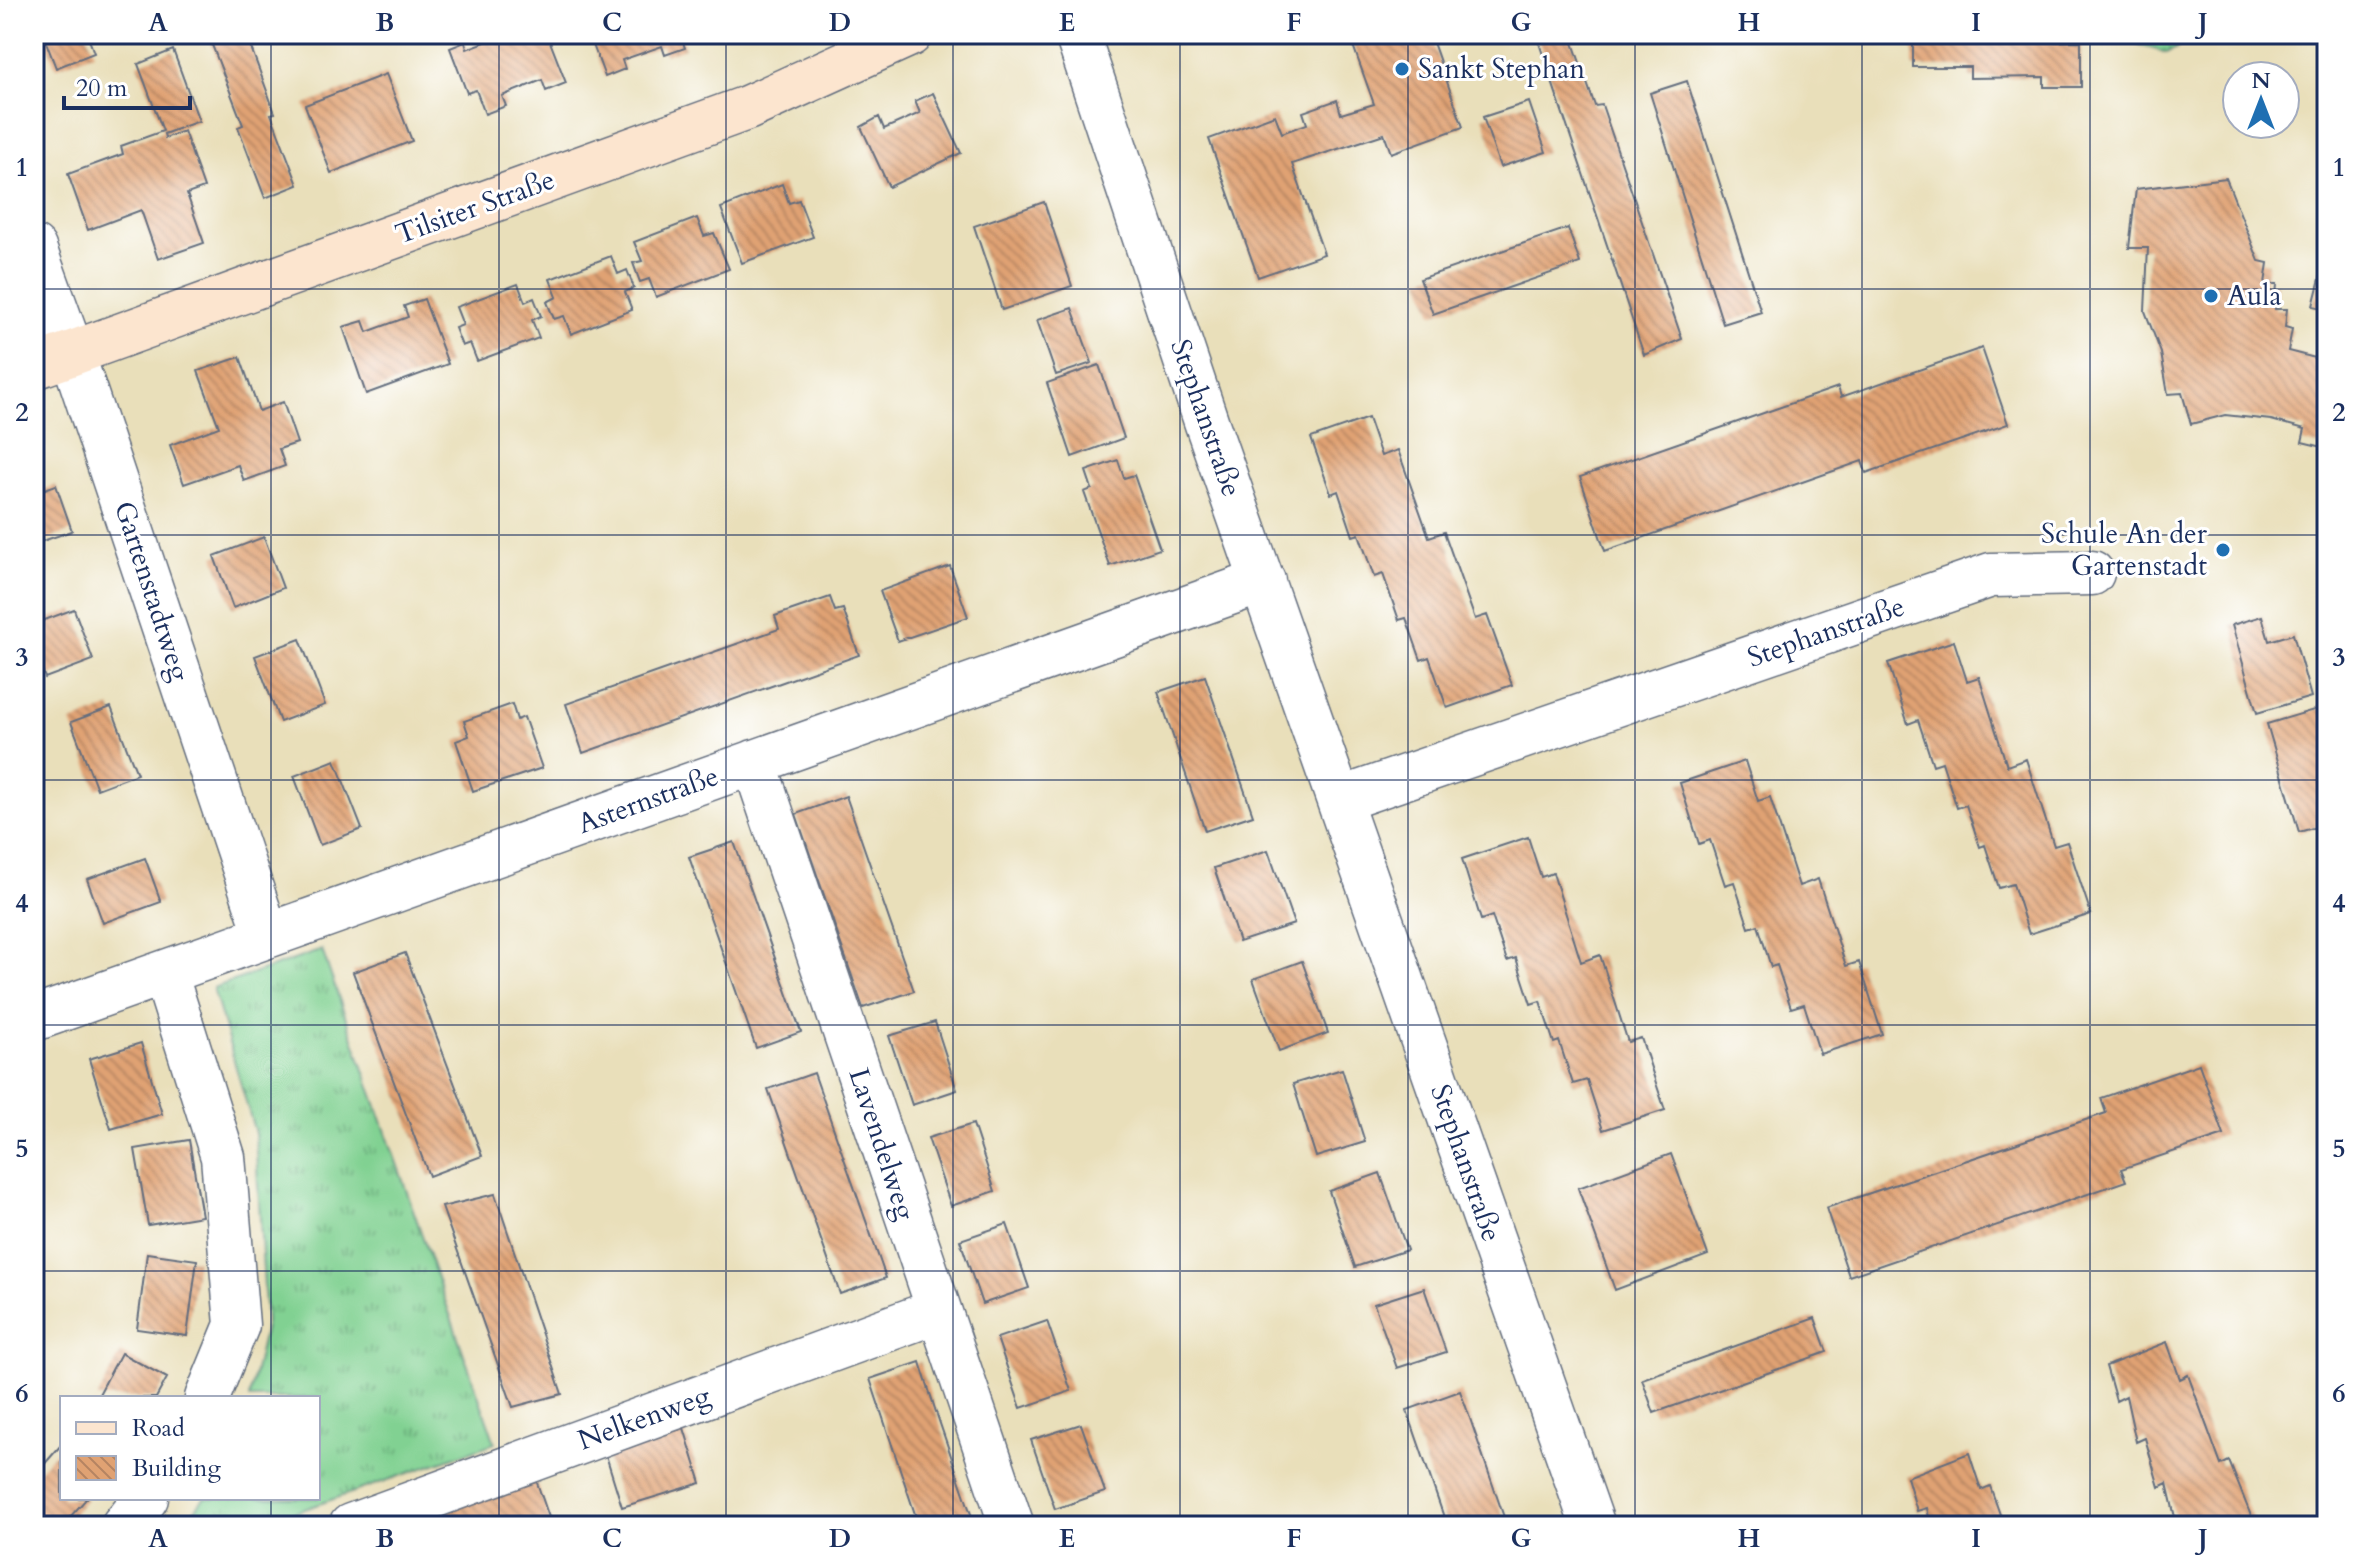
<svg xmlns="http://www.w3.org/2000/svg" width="2361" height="1560" font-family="Cardo,serif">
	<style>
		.grass { fill: url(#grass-tufts); stroke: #4e8078; stroke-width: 2 }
		.building { fill: url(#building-back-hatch) }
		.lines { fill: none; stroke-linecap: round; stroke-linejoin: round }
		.street-casing { stroke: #636d7e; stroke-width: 47 }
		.secondary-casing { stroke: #636d7e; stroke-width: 47 }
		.street { stroke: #fff; stroke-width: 44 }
		.secondary { stroke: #fce5cf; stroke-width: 44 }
		.grid { fill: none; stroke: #1b2f5e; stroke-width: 2; stroke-opacity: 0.55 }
		.poi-dot { fill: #1f6fb2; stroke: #fff; stroke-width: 3 }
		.labels { text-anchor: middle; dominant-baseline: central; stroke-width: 6; stroke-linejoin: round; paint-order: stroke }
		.poi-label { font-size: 28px; fill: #1b2f5e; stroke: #fff; text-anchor: start }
		.street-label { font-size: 28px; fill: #1b2f5e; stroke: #fff }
		.neatline { fill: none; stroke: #1b2f5e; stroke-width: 3 }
		.grid-label { font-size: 26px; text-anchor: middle; font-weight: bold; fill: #1b2f5e }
	</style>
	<defs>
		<pattern id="grass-tufts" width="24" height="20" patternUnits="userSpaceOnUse" patternTransform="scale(2)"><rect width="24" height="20" fill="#81d192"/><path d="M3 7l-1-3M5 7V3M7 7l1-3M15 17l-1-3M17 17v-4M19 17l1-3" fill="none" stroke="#69aa7a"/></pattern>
		<pattern id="building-back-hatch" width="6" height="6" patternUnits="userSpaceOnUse" patternTransform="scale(2)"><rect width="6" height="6" fill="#e0a273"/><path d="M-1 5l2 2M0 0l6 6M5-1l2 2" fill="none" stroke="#b58462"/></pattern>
	</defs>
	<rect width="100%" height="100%" fill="#fff"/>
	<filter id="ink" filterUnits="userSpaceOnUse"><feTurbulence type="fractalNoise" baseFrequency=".0125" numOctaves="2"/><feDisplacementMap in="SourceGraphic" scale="16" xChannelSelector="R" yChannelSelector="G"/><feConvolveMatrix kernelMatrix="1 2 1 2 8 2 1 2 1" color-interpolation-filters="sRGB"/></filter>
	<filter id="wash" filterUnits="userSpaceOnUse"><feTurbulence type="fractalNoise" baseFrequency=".006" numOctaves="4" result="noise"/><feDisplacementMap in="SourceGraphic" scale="32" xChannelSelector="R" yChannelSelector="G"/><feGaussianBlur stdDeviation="1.8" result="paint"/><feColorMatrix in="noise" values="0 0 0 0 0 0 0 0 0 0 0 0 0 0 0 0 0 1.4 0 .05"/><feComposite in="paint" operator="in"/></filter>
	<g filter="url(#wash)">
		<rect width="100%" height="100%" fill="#e9dfba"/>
		<path class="grass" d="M 2118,34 L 2203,34 L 2167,53 L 2119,39 Z
			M 322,950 L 495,1443 L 256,1526 L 183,1526 L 204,1498 L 318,1498 L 318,1398 L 249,1398 L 266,1322 L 255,1133 L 213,988 Z"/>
		<g id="blocks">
			<path class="building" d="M 43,34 L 87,34 L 94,53 L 56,68 Z
				M 218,34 L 246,34 L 275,113 L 271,114 L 298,185 L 265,198 L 238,127 L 243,125 L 209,37 Z
				M 506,34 L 547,34 L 566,83 L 546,91 L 542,80 L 502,96 L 506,106 L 485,114 L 476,90 L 467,93 L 450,48 L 465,42 L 467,49 Z
				M 589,34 L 680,34 L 685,48 L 665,55 L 662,46 L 622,60 L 625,69 L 605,77 Z
				M 1349,34 L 1430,34 L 1463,127 L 1391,153 L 1384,134 L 1292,164 L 1324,254 L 1258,277 L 1209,139 L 1275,115 L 1282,133 L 1307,124 L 1303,112 L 1337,100 L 1341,114 L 1374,104 Z
				M 1536,34 L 1570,34 L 1595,106 L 1602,105 L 1682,339 L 1644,355 Z
				M 1913,34 L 2026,34 L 2027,42 L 2081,41 L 2081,87 L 2044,87 L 2044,77 L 1970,78 L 1970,67 L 1913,67 Z
				M 173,50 L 199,121 L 164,134 L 165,138 L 184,131 L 204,188 L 187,194 L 204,243 L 158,259 L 141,210 L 88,230 L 68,174 L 123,154 L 121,146 L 163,131 L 138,64 Z
				M 386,74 L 412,141 L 331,173 L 305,105 Z
				M 1687,81 L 1761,312 L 1723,324 L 1650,93 Z
				M 933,93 L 961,153 L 889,187 L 861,127 L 879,117 L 884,129 L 920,113 L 915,101 Z
				M 1529,102 L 1546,152 L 1500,167 L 1483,117 Z
				M 2226,178 L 2259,261 L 2268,263 L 2265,284 L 2277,284 L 2275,309 L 2287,309 L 2285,327 L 2292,329 L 2288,351 L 2327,361 L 2327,448 L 2302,442 L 2305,429 L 2271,420 L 2225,415 L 2191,424 L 2182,393 L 2168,394 L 2161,353 L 2145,311 L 2148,248 L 2129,248 L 2136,189 Z
				M 782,184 L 789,203 L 799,200 L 813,237 L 742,263 L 721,208 Z
				M 1044,202 L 1072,286 L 1002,310 L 974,226 Z
				M 697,218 L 704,236 L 714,233 L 729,269 L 656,297 L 649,279 L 640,282 L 633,263 L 642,261 L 634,242 Z
				M 1568,228 L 1580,263 L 1433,314 L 1420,279 Z
				M 2326,255 L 2327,255 L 2327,309 L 2313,306 Z
				M 611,256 L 618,274 L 627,270 L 634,288 L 625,292 L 632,310 L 571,334 L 564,316 L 554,319 L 547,302 L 557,297 L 550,279 Z
				M 518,284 L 525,302 L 534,298 L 541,316 L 532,320 L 539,338 L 477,361 L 470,343 L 462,346 L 455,328 L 463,325 L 456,307 Z
				M 424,299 L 448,364 L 366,394 L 343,327 L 363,321 L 367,332 L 408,317 L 404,306 Z
				M 1072,308 L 1092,363 L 1056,375 L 1037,320 Z
				M 1982,348 L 2008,424 L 1866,473 L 1862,461 L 1605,551 L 1580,477 L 1838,387 L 1841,397 Z
				M 240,357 L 259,411 L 283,402 L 297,443 L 279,449 L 285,466 L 244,481 L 238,465 L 184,484 L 170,445 L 219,427 L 198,371 Z
				M 1099,365 L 1124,438 L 1072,457 L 1047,383 Z
				M 1368,418 L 1381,456 L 1398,450 L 1429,537 L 1444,532 L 1475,619 L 1487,615 L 1512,685 L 1447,708 L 1429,657 L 1421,660 L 1406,618 L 1399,620 L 1383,574 L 1374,577 L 1359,534 L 1353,536 L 1338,491 L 1331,494 L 1311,438 Z
				M 1118,460 L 1124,478 L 1134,475 L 1160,549 L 1110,566 L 1084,492 L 1092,489 L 1086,471 Z
				M 56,485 L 72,531 L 34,544 L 34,493 Z
				M 264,537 L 283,588 L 233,608 L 214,556 Z
				M 950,566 L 968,617 L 898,641 L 880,591 Z
				M 830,597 L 835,611 L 843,609 L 859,655 L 583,753 L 566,704 L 779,629 L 775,616 Z
				M 74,609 L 93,660 L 45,678 L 34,649 L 34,624 Z
				M 2262,616 L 2269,641 L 2293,634 L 2311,697 L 2257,713 L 2232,625 Z
				M 300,639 L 325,705 L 280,722 L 255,656 Z
				M 1954,641 L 1967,681 L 1979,677 L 2007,766 L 2026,759 L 2054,846 L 2067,842 L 2091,914 L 2029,934 L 2013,884 L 1999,888 L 1985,845 L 1980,847 L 1966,805 L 1957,808 L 1942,762 L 1933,765 L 1918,720 L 1908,724 L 1888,663 Z
				M 1205,676 L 1253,815 L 1205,831 L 1158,692 Z
				M 512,704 L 517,720 L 524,717 L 542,768 L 473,791 L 456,741 L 469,736 L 464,721 Z
				M 2327,706 L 2327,824 L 2299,832 L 2267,724 Z
				M 111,707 L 137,774 L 97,789 L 71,722 Z
				M 335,760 L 362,829 L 320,845 L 294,776 Z
				M 1745,761 L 1758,801 L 1770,797 L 1799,886 L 1818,879 L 1846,966 L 1859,962 L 1882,1034 L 1820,1054 L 1804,1004 L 1791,1008 L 1777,965 L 1771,967 L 1758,925 L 1749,928 L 1734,882 L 1725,885 L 1710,840 L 1699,844 L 1680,783 Z
				M 846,796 L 914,991 L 863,1008 L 796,814 Z
				M 1528,837 L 1541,877 L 1553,873 L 1581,962 L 1600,955 L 1628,1042 L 1641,1038 L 1665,1110 L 1603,1130 L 1587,1080 L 1573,1084 L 1559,1041 L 1554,1043 L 1540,1001 L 1531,1004 L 1516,958 L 1507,961 L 1492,916 L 1481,920 L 1462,859 Z
				M 734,842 L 801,1032 L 756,1048 L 689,857 Z
				M 1268,850 L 1294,924 L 1239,942 L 1214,868 Z
				M 145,858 L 161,902 L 103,923 L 87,879 Z
				M 405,953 L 482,1156 L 429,1176 L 353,972 Z
				M 1302,961 L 1328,1033 L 1279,1051 L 1253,979 Z
				M 935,1022 L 957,1090 L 912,1105 L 889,1036 Z
				M 141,1043 L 162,1114 L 111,1129 L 89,1059 Z
				M 2199,1064 L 2224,1135 L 2121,1169 L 2126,1181 L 1849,1276 L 1826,1208 L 2106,1113 L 2101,1098 Z
				M 1342,1069 L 1365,1142 L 1316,1157 L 1293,1084 Z
				M 814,1073 L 886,1278 L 840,1294 L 768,1089 Z
				M 973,1124 L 995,1191 L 951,1206 L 928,1138 Z
				M 189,1140 L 202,1216 L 148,1225 L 135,1149 Z
				M 1671,1154 L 1708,1255 L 1615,1290 L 1578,1188 Z
				M 1380,1173 L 1407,1250 L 1355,1267 L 1329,1191 Z
				M 495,1194 L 562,1394 L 513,1407 L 442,1207 Z
				M 1007,1224 L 1029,1288 L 982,1304 L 960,1240 Z
				M 147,1253 L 197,1260 L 187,1336 L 137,1329 Z
				M 1424,1288 L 1446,1352 L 1397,1368 L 1374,1304 Z
				M 1815,1318 L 1827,1352 L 1654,1413 L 1642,1379 Z
				M 1047,1321 L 1071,1391 L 1021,1408 L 997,1338 Z
				M 2167,1342 L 2180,1379 L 2188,1375 L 2221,1465 L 2229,1461 L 2255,1526 L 2177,1526 L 2167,1483 L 2159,1487 L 2145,1438 L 2136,1442 L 2126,1396 L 2116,1401 L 2106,1366 Z
				M 121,1353 L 167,1378 L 156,1398 L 97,1398 Z
				M 920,1362 L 935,1409 L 975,1526 L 919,1526 L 870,1379 Z
				M 1460,1391 L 1465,1404 L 1507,1526 L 1447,1526 L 1407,1410 Z
				M 1081,1424 L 1105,1492 L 1055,1509 L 1031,1440 Z
				M 684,1428 L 701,1483 L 622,1507 L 605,1452 Z
				M 62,1444 L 62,1498 L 87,1498 L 62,1526 L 51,1526 L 34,1511 L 34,1476 Z
				M 1969,1453 L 1981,1490 L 1990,1486 L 2004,1526 L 1931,1526 L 1927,1508 L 1917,1511 L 1907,1477 Z
				M 535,1477 L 552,1526 L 398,1526 Z"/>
		</g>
	</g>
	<g filter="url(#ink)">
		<use href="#blocks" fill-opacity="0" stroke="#636d7e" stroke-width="2"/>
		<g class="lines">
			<defs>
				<path id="street" d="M 1077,34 L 1207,424 L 1593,1526
					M 34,248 L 72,353 L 267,936
					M 754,762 L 1012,1526
					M 1339,800 L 1991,575 L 2092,573
					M 165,973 L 223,1157 L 237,1325 L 207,1398
					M 34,1019 L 1263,581
					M 123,1526 L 146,1498
					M 351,1526 L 937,1311"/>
				<path id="secondary" d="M 34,367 L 747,108 L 910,34"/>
			</defs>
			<use href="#street" class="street-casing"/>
			<use href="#secondary" class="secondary-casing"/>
			<use href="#street" class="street"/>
			<use href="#secondary" class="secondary"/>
		</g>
	</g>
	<path class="grid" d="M 271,34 L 271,1398M 499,34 L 499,1526M 726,34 L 726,1526M 953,34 L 953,1526M 1180,34 L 1180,1526M 1408,34 L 1408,1526M 1635,34 L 1635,1526M 1862,34 L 1862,1526M 2090,34 L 2090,1526M 34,289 L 2327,289M 34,535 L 2327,535M 34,780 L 2327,780M 34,1025 L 2327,1025M 34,1271 L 2327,1271M 271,1498 L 271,1526"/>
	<g class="poi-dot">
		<circle cx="1402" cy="69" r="8"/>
		<circle cx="2211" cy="296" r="8"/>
		<circle cx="2223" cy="550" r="8"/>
	</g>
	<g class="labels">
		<g class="poi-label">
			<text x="1418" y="69">Sankt Stephan</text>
			<text x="2227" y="296">Aula</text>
			<text x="2207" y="534" text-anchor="end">Schule An der<tspan x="2207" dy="32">Gartenstadt</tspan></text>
		</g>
		<g class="street-label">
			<text transform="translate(475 207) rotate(-20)">Tilsiter Straße</text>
			<text transform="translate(1206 418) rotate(71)">Stephanstraße</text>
			<text transform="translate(152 591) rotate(72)">Gartenstadtweg</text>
			<text transform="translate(1826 632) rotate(-19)">Stephanstraße</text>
			<text transform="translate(648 800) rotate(-20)">Asternstraße</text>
			<text transform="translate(882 1144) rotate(72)">Lavendelweg</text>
			<text transform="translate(1466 1163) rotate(71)">Stephanstraße</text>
			<text transform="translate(644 1418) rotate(-20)">Nelkenweg</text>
		</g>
	</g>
	<rect width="2361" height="1560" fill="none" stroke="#fff" stroke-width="88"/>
	<rect x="60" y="1396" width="260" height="104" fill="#ffffff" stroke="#a4acbf" stroke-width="2"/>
	<rect x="76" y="1422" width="40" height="12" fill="#fce5cf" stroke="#a4acbf" stroke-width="2"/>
	<text x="132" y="1436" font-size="24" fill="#1b2f5e">Road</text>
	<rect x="76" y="1456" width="40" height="24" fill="url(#building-back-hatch)" stroke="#a4acbf" stroke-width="2"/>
	<text x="132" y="1476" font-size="24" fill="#1b2f5e">Building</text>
	<g transform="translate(2261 100)"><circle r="38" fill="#ffffff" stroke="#a4acbf" stroke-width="2"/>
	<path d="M0-6L14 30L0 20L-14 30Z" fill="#1f6fb2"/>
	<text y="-12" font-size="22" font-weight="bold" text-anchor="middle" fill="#1b2f5e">N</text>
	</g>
	<path d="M64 96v12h126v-12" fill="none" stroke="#1b2f5e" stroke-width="4"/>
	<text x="76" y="96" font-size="24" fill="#1b2f5e" stroke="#ffffff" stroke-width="6" paint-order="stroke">20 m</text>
	<rect x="44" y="44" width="2273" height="1472" class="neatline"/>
	<g class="grid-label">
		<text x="158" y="31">A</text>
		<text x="385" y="31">B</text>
		<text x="612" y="31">C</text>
		<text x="840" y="31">D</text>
		<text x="1067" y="31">E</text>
		<text x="1294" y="31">F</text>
		<text x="1521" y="31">G</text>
		<text x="1749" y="31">H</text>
		<text x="1976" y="31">I</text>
		<text x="2203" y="31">J</text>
		<text x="22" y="176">1</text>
		<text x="2339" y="176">1</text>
		<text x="22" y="421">2</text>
		<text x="2339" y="421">2</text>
		<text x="22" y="666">3</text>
		<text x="2339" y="666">3</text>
		<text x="22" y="912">4</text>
		<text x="2339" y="912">4</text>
		<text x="22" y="1157">5</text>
		<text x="2339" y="1157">5</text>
		<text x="22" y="1402">6</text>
		<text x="2339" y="1402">6</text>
		<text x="158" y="1547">A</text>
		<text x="385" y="1547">B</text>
		<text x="612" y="1547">C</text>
		<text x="840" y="1547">D</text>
		<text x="1067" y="1547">E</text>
		<text x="1294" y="1547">F</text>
		<text x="1521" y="1547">G</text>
		<text x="1749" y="1547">H</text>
		<text x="1976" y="1547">I</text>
		<text x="2203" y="1547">J</text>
	</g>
</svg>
